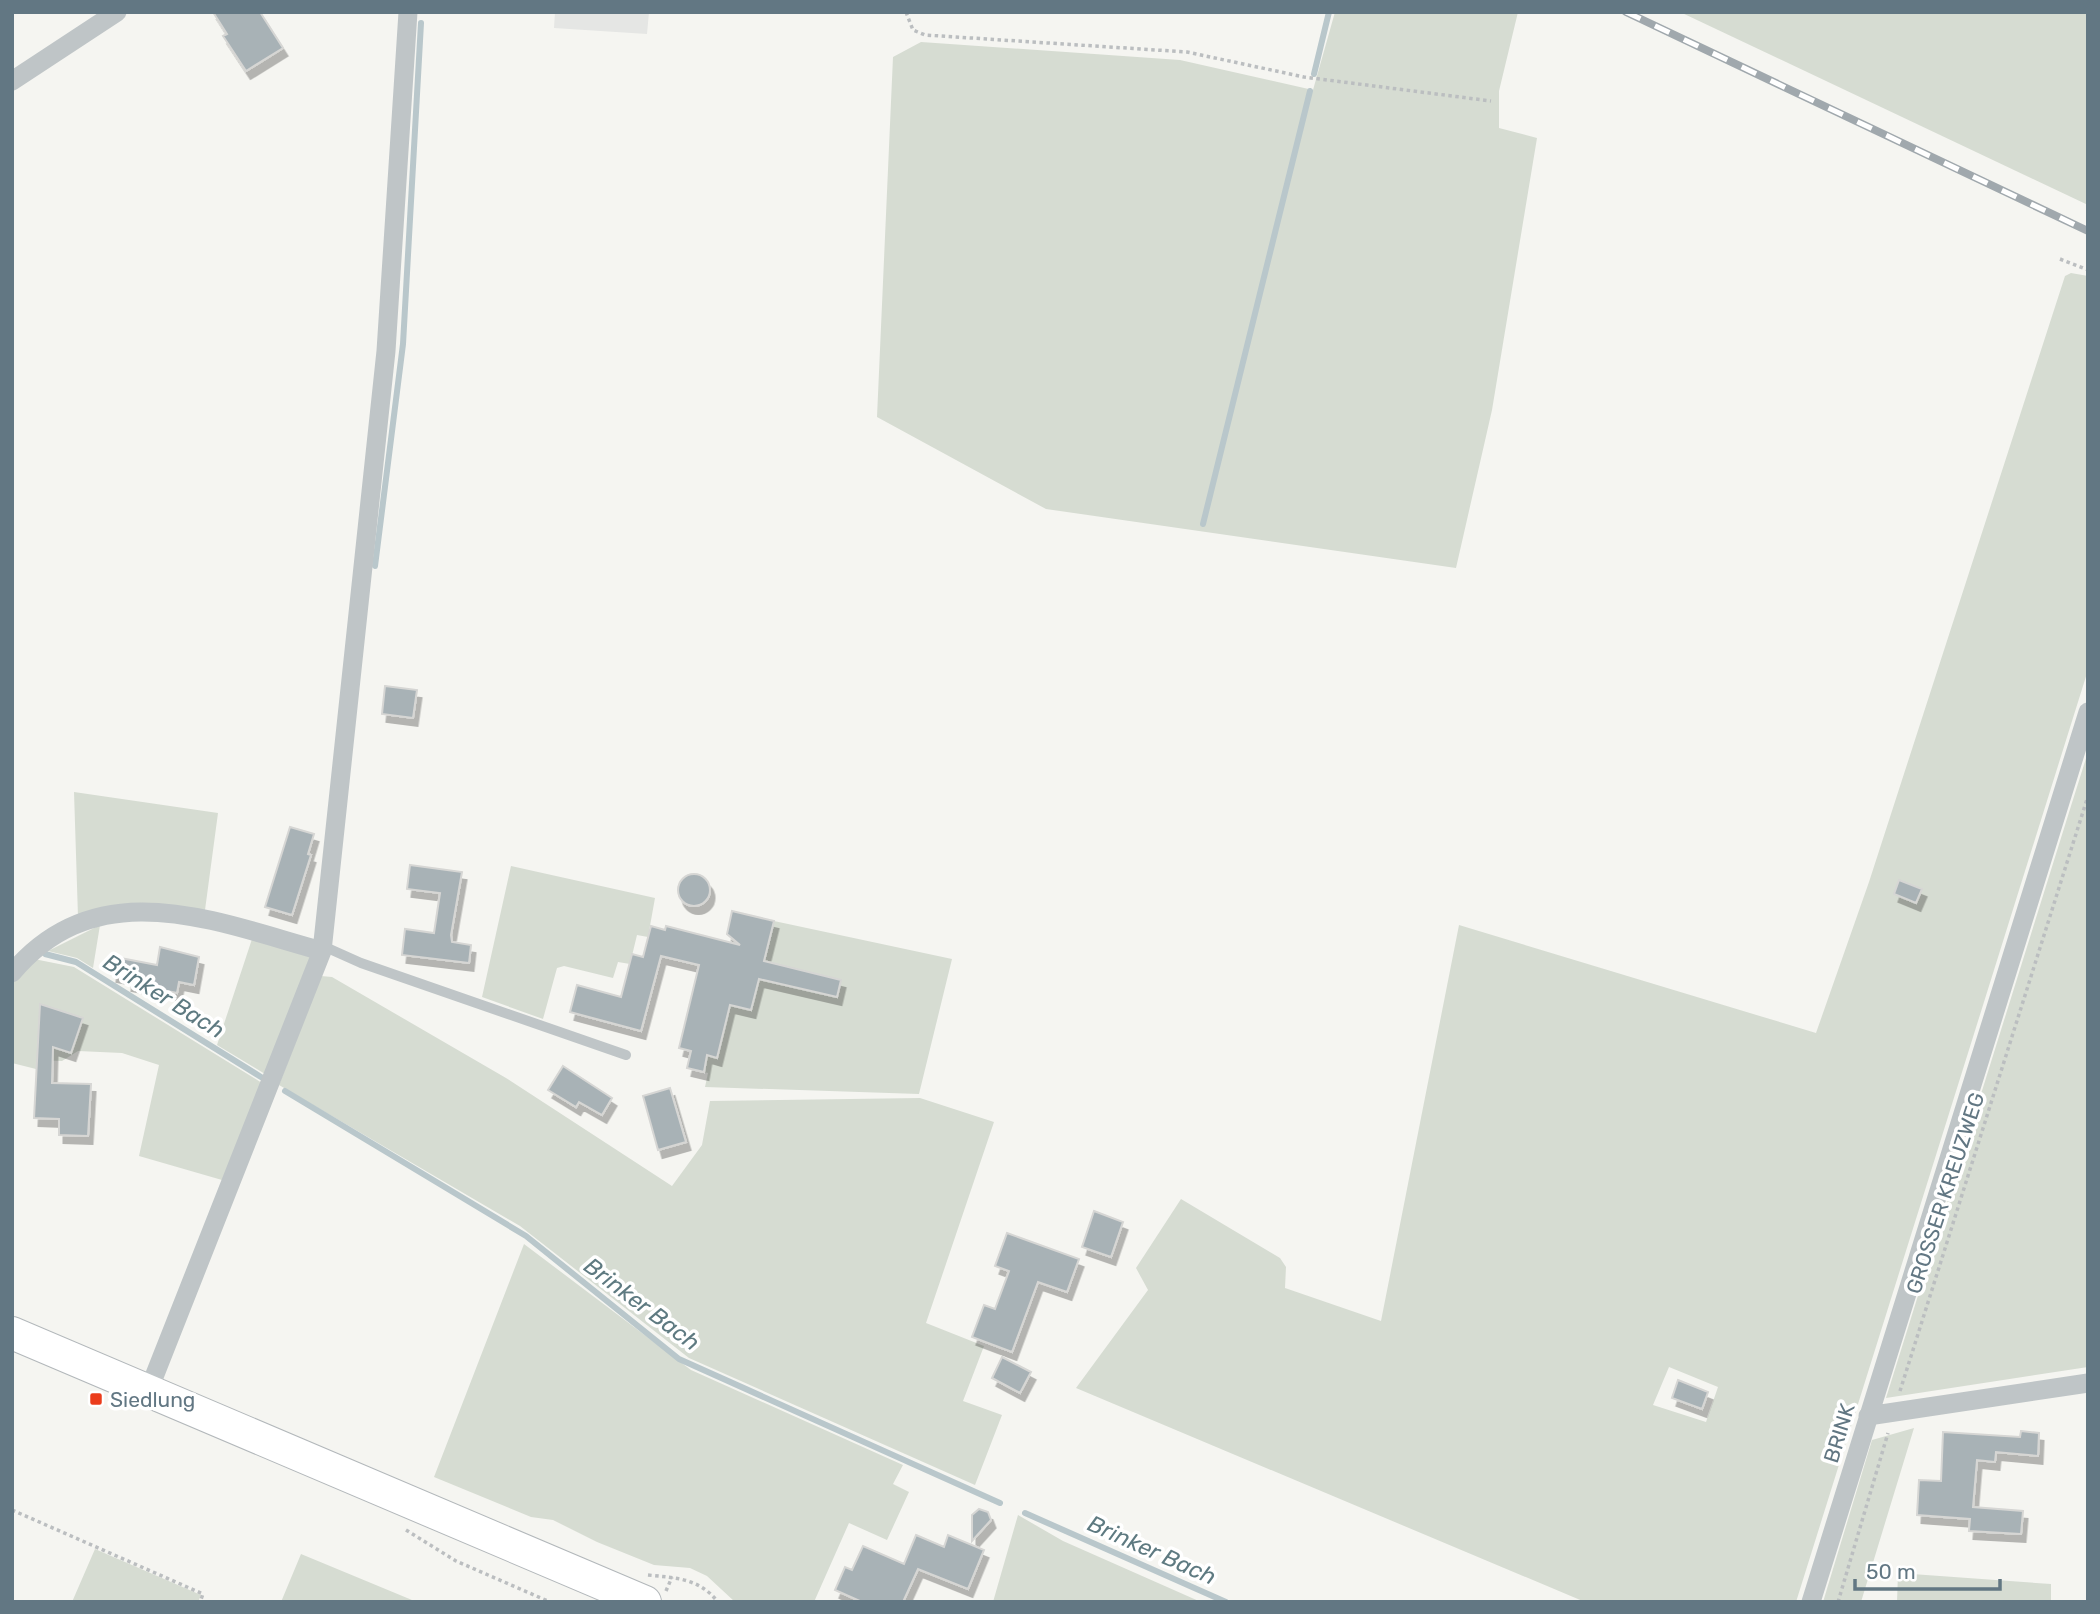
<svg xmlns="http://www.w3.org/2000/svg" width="2100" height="1614" font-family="Rubik,sans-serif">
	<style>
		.built { fill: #e5e6e4 }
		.green { fill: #d6dcd2; fill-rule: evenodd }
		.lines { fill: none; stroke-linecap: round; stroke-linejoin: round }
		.stream { stroke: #b9c7cb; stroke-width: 6 }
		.building { fill: #a8b2b6; stroke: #d6d6d4; stroke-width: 2; filter: url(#shadow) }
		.primary-casing { stroke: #b3b8bb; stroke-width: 34 }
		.path { stroke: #bbbec0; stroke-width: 3.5; stroke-dasharray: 3.5 3.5; stroke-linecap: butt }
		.service { stroke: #bfc5c7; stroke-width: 10 }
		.minor { stroke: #bfc5c7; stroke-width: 19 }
		.primary { stroke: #fff; stroke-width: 32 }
		.rail-casing { stroke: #a0a8ad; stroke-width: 8 }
		.rail { stroke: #fff; stroke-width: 5; stroke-dasharray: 16; stroke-linecap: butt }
		.poi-dot { fill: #eb3c1b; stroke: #fff; stroke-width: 2.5 }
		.labels { text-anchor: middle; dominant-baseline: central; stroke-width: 7; stroke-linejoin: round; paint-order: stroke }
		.street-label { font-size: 21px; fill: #627783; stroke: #fff }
		.poi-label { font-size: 21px; fill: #627783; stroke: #fff; text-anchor: start }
		.water-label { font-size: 23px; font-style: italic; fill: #5e7a81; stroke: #fff }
	</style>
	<defs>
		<filter id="shadow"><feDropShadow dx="4.5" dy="8" stdDeviation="0" flood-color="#0004"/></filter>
	</defs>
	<rect width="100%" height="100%" fill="#f5f5f1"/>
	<path class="built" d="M 555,12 L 649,12 L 647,34 L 554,28 Z"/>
	<path class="green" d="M 1335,12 L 1518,12 L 1499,91 L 1499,128 L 1537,138 L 1492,410 L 1456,568 L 1046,509 L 877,417 L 893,57 L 921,42 L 1180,60 L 1313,90 Z
		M 1680,12 L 2088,12 L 2088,205 Z
		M 2071,273 L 2088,276 L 2088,670 L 1796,1602 L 1585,1602 L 1076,1388 L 1148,1290 L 1136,1268 L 1181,1199 L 1280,1258 L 1286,1267 L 1285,1288 L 1381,1321 L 1459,925 L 1816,1033 L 1869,882 L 2065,276 ZM 1669,1367 L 1718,1387 L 1706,1422 L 1653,1405 Z
		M 2088,752 L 2088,1367 L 1886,1398 L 2071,806 Z
		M 74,792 L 218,813 L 205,910 C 156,902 126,900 78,917 Z
		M 511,866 L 655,898 L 648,937 L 637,935 L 630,964 L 618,962 L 613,978 L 564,966 L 557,968 L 543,1019 L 482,997 Z
		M 774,921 L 952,959 L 919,1094 L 705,1087 L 708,1073 L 704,1072 L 707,1055 L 717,1057 L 730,1005 L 751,1010 L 759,979 L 837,997 L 841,980 L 764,961 Z
		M 100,925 L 93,968 L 77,958 L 48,951 Z
		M 252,939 L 312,956 L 265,1074 L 217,1045 Z
		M 34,959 L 74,967 L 262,1083 L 222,1180 L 139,1156 L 159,1065 L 122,1053 L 78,1051 L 62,1061 L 36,1060 L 36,1069 L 12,1063 L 12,980 Z
		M 321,976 L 332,977 L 506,1078 L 672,1186 L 702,1145 L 710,1101 L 920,1098 L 994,1122 L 926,1323 L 984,1346 L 963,1401 L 1002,1415 L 975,1485 L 689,1358 L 520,1226 L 279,1085 Z
		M 524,1244 L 691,1370 L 903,1465 L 893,1484 L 909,1492 L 887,1540 L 849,1523 L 814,1602 L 735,1602 L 707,1576 L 690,1568 L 654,1565 L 597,1542 L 553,1520 L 531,1517 L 434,1477 Z
		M 1914,1428 L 1861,1602 L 1823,1602 L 1872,1440 Z
		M 1018,1515 L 1063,1541 L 1201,1602 L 993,1602 Z
		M 95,1549 L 201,1595 L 198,1602 L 72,1602 Z
		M 301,1554 L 412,1600 L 281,1602 Z
		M 1898,1573 L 2051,1584 L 2051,1602 L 1897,1602 Z"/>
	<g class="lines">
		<path class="stream" d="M 1314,74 L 1329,12
			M 1203,524 L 1310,91
			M 375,566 L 403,344 L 421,23
			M 45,954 L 76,962 L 261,1077
			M 285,1091 L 526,1236 L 679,1359 L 1000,1503
			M 1025,1513 L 1226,1602"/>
	</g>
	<path class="building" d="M 213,12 L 260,12 L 283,48 L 246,71 L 223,36 L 227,34 Z
		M 385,686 L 417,690 L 413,718 L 382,714 Z
		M 290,827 L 314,834 L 308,854 L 311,855 L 292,915 L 265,907 Z
		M 410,865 L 462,872 L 451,935 L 452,942 L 471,945 L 469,963 L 402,955 L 405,929 L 434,933 L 440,893 L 407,889 Z
		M678 890a16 16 0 1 1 32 0a16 16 0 1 1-32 0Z
		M 1899,880 L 1922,889 L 1916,903 L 1894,894 Z
		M 732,911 L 774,921 L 764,961 L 841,980 L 837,997 L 759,979 L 751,1010 L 730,1005 L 717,1058 L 707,1055 L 704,1072 L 687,1068 L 691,1051 L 679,1048 L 699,965 L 661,956 L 641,1031 L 570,1012 L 577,985 L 621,997 L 632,954 L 643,957 L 651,926 L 665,930 L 666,926 L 740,945 L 727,934 Z
		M 160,947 L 199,957 L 194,985 L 179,982 L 177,993 L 127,983 L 128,977 L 112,974 L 115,957 L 157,965 Z
		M 40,1004 L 83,1018 L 71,1053 L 53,1047 L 52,1083 L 91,1084 L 88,1136 L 59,1135 L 59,1119 L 34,1118 Z
		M 563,1066 L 612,1098 L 602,1115 L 579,1102 L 576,1107 L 548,1090 Z
		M 670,1088 L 686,1142 L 658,1150 L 643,1096 Z
		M 1094,1211 L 1123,1222 L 1111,1257 L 1082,1247 Z
		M 1007,1233 L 1079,1259 L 1067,1292 L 1038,1282 L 1012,1352 L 972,1337 L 984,1305 L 995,1309 L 1009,1271 L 995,1266 Z
		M 1002,1357 L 1031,1372 L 1020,1393 L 992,1378 Z
		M 1678,1380 L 1708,1392 L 1702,1409 L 1672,1398 Z
		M 2021,1431 L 2039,1433 L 2038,1456 L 1996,1452 L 1995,1462 L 1977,1460 L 1973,1507 L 2023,1511 L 2021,1534 L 1969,1531 L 1970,1519 L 1917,1515 L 1919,1480 L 1941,1481 L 1943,1432 L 2020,1437 Z
		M 979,1509 L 988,1512 L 991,1520 L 972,1541 L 972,1515 Z
		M 916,1535 L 944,1547 L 948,1535 L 984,1550 L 968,1589 L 918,1569 L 903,1602 L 862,1602 L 835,1590 L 845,1567 L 852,1570 L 863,1546 L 904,1564 Z"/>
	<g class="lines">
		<defs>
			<path id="primary" d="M 12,1333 L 645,1602"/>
		</defs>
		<use href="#primary" class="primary-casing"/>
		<path class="path" d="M 906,12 L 913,30 L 925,35 L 1187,52 L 1304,77 L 1491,101
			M 2060,259 L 2088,270
			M 1900,1391 L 2088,796
			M 12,1510 L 203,1594 L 200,1602
			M 406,1530 L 456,1561 L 550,1602
			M 648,1575 C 676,1578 699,1578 718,1602
			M 666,1591 L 672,1577
			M 1838,1602 L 1888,1433"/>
		<path class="service" d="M 323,946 L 361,963 L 626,1055"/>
		<path class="minor" d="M 12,81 L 117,12
			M 12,973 C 98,870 216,922 322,951
			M 148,1392 L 322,951 L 386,351 L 408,12
			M 1868,1416 L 2088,1383
			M 1811,1602 L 2088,712"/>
		<use href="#primary" class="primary"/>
		<defs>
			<path id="rail" d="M 1626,12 L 2088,231"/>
		</defs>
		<use href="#rail" class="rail-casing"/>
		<use href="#rail" class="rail"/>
	</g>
	<rect class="poi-dot" x="89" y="1392" width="14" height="14" rx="3.5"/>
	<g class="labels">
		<g class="street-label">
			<text transform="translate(1945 1193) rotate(-72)">GROSSER KREUZWEG</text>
			<text transform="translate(1839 1433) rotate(-73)">BRINK</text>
		</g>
		<g class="poi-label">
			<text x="110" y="1399">Siedlung</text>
		</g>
		<g class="water-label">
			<text transform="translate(164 996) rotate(32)">Brinker Bach</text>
			<text transform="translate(642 1304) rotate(37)">Brinker Bach</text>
			<text transform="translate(1152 1550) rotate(24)">Brinker Bach</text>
		</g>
	</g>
	<rect width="2100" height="1614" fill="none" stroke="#627783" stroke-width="28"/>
	<path d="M1855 1579v10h145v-10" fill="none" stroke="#627783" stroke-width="3.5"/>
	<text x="1866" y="1579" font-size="21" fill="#627783" stroke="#ffffff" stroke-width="5" paint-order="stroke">50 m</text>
</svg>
